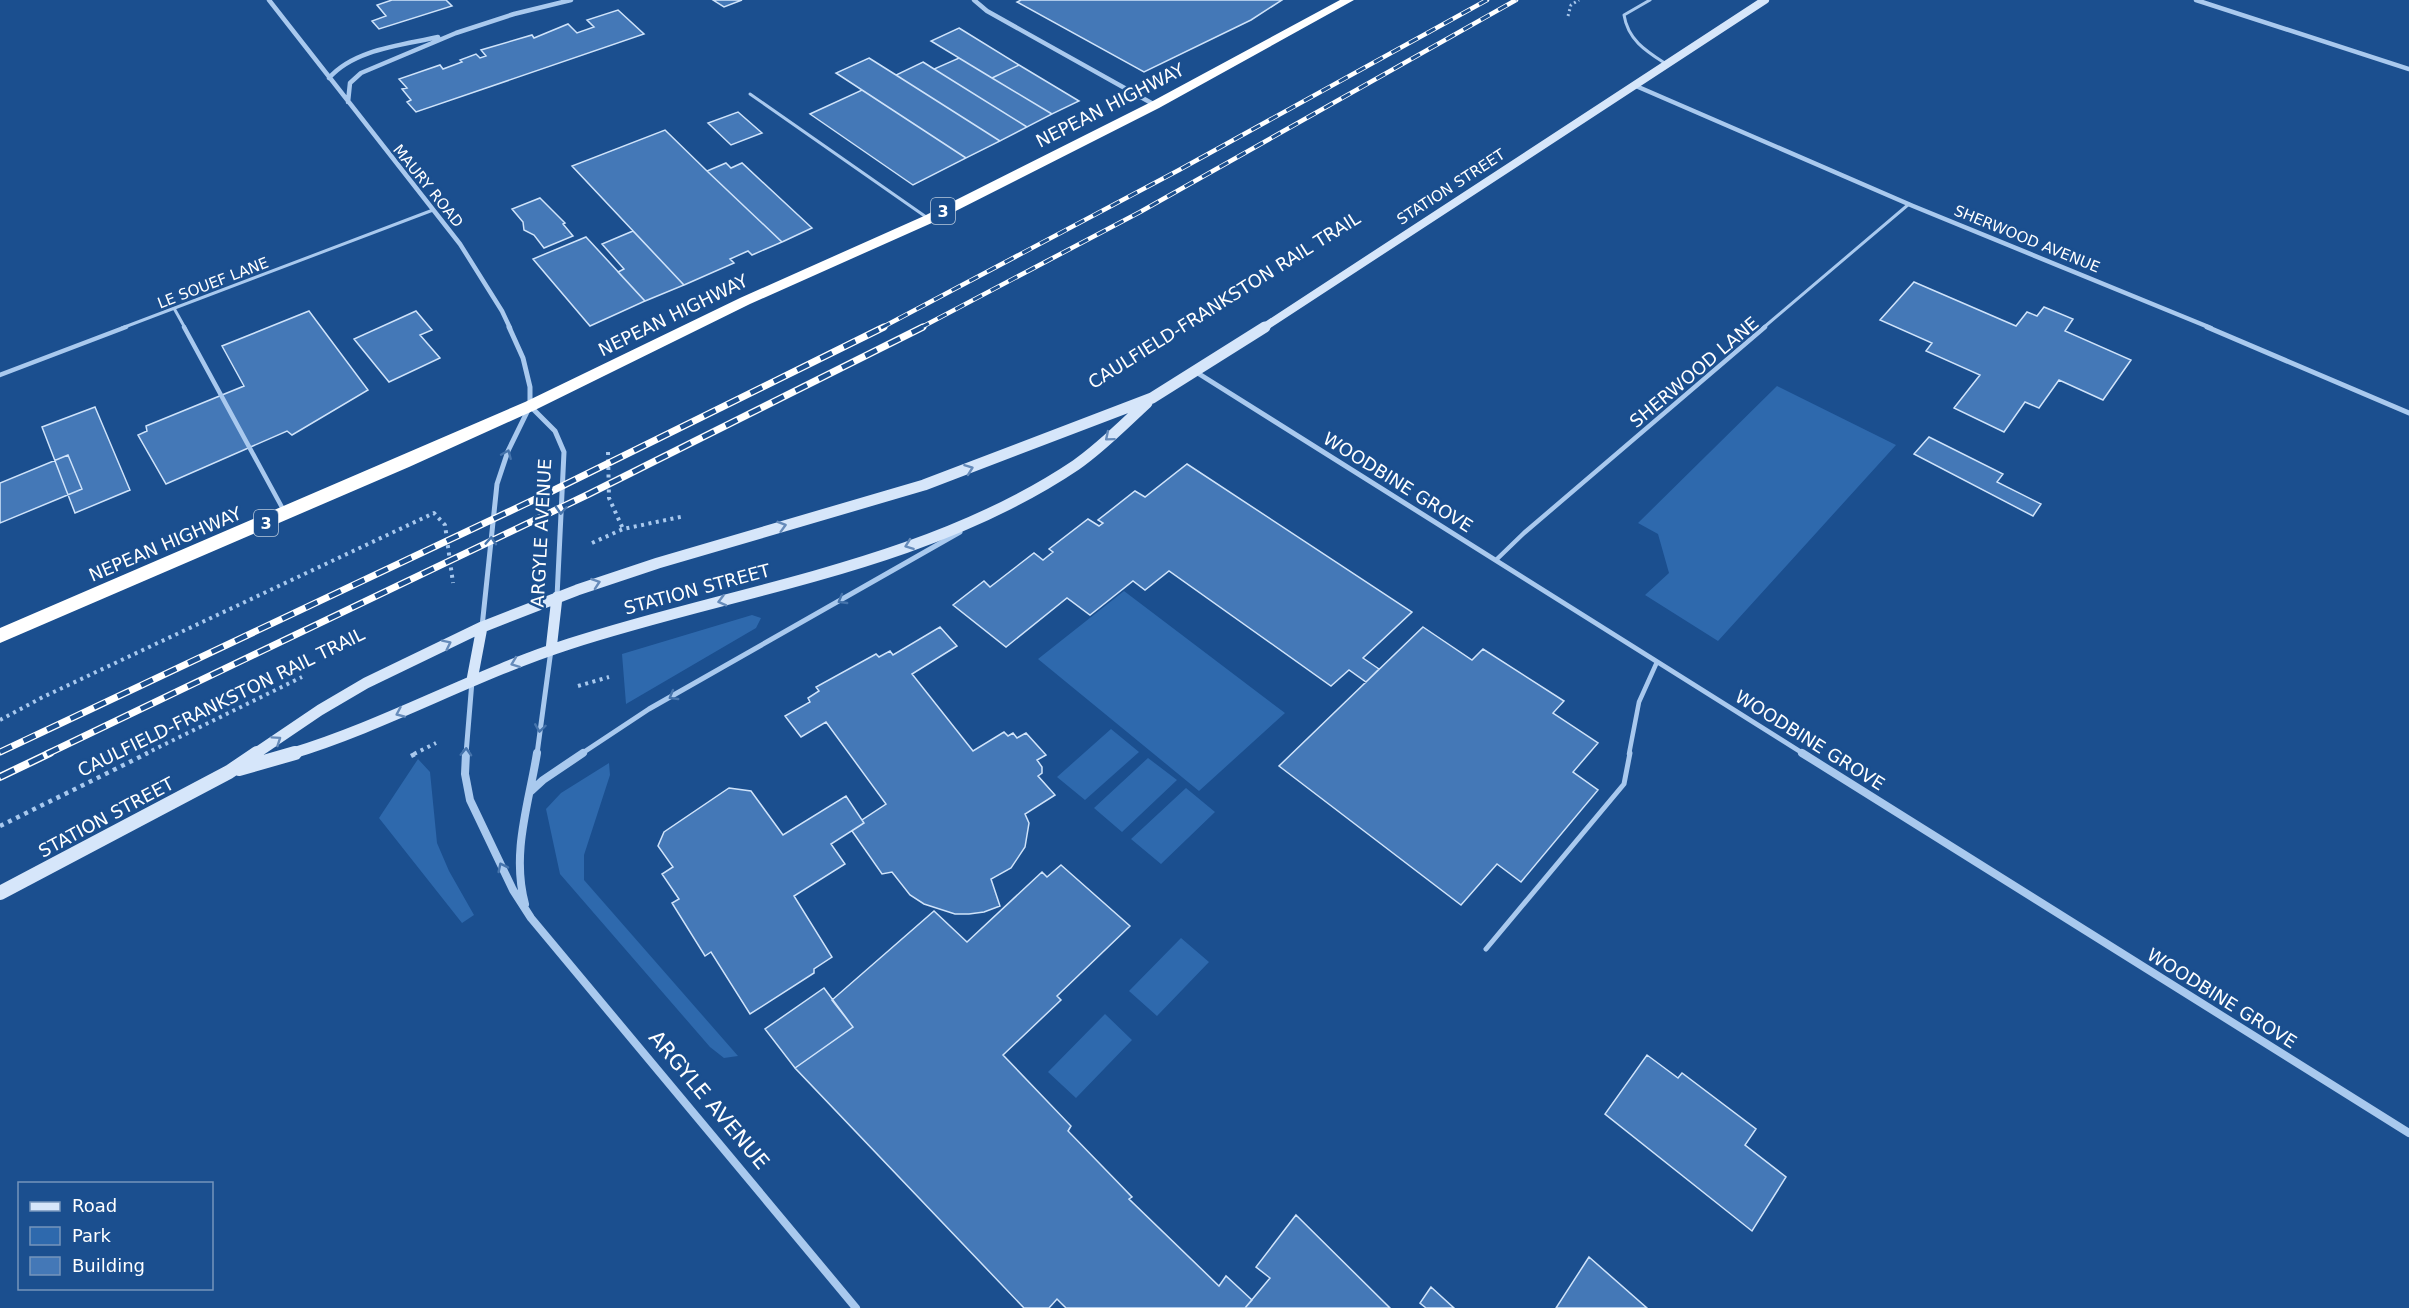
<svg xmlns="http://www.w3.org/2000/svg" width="2409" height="1308" font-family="'DejaVu Sans',sans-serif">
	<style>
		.green { fill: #2e69ad }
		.building { fill: #4478b7; stroke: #cfe3fa; stroke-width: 1.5 }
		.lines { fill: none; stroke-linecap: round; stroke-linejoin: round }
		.path-far2 { stroke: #a9c9ee; stroke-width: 3; stroke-dasharray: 2 3; stroke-linecap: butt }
		.path-far1 { stroke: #a9c9ee; stroke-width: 4; stroke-dasharray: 3 4.5; stroke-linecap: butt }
		.path { stroke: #a9c9ee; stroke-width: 4.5; stroke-dasharray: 4 5; stroke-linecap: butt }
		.lane-far2 { stroke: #a9c9ee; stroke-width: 3 }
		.lane-far1 { stroke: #a9c9ee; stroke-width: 4.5 }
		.lane { stroke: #a9c9ee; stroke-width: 5 }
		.street-far2 { stroke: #a9c9ee; stroke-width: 4.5 }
		.street-far1 { stroke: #a9c9ee; stroke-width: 5 }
		.street { stroke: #a9c9ee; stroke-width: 8 }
		.secondary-far2 { stroke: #d6e6fa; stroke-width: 8 }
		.secondary-far1 { stroke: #d6e6fa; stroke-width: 11 }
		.secondary { stroke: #d6e6fa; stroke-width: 14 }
		.highway { fill: #fff; fill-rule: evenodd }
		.rail-far2-casing { stroke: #fff; stroke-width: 4.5 }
		.rail-far1-casing { stroke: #fff; stroke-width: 7 }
		.rail-casing { stroke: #fff; stroke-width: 8 }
		.rail-far2 { stroke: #1b4f8f; stroke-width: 3; stroke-dasharray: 10; stroke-linecap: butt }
		.rail-far1 { stroke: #1b4f8f; stroke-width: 4.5; stroke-dasharray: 13; stroke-linecap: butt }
		.rail { stroke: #1b4f8f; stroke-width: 5; stroke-dasharray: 16; stroke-linecap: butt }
		.oneway { stroke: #668bba }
		.oneway2 { stroke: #4674ac }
		.labels { text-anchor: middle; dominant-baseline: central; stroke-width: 5; stroke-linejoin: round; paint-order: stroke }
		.far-street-label { font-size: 15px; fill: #fff; stroke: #1b4f8f }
		.shield { fill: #1b4f8f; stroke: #bbcadd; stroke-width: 1.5 }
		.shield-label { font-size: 16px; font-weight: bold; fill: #fff }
		.street-label { font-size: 18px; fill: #fff; stroke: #1b4f8f }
		.near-street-label { font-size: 21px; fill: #fff; stroke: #1b4f8f }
	</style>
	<rect width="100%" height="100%" fill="#1b4f8f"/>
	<path class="green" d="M 1777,386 L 1896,445 L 1718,641 L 1645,595 L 1669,573 L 1658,534 L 1638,523 Z
		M 1124,591 L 1285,713 L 1199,791 L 1038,659 Z
		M 752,615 L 761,618 L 756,628 L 626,704 L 622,654 Z
		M 1111,729 L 1139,752 L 1085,800 L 1057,777 Z
		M 1148,758 L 1177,780 L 1122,832 L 1094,808 Z
		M 418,759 L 430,772 L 437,843 L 449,871 L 474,915 L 462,923 L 379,818 Z
		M 609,763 L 610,775 L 584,855 L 584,880 L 738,1056 L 724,1058 L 710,1047 L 560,874 L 546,809 L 561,793 Z
		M 1186,788 L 1215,812 L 1161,864 L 1131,839 Z
		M 1181,938 L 1209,962 L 1157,1016 L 1129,991 Z
		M 1105,1014 L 1132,1040 L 1076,1098 L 1048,1072 Z"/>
	<path class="building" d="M 392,0 L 446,0 L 452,6 L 379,29 L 372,21 L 386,16 L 377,5 Z
		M 713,0 L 742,0 L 724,7 Z
		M 1021,0 L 1282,0 L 1251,20 L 1144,72 L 1017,2 Z
		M 618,10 L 644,34 L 416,112 L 407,102 L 411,100 L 402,89 L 407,88 L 399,79 L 440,65 L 443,69 L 462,62 L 460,60 L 476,54 L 480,58 L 486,56 L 481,50 L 532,35 L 534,38 L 568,24 L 577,33 L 594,27 L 587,20 Z
		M 959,28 L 1019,65 L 992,78 L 931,41 Z
		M 869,58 L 896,75 L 1000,141 L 966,158 L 836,73 Z
		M 959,58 L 992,78 L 1052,114 L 1027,127 L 934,69 Z
		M 923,62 L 934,69 L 1027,127 L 1000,141 L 896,75 Z
		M 1019,65 L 1079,101 L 1052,114 L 992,78 Z
		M 862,90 L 966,158 L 913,185 L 810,114 Z
		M 738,112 L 762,133 L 731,145 L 708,123 Z
		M 665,130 L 707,171 L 782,242 L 752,255 L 748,251 L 730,259 L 734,263 L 684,285 L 572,166 Z
		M 726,163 L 731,168 L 742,163 L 812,228 L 782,242 L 707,171 Z
		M 540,198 L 565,223 L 563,224 L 573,236 L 544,248 L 534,235 L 524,230 L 523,222 L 512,209 Z
		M 633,231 L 684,285 L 645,301 L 618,272 L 624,269 L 602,244 Z
		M 586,237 L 645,301 L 590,326 L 533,259 Z
		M 1914,282 L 2016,326 L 2027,312 L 2037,316 L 2044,307 L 2073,319 L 2065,331 L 2131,360 L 2103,400 L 2059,380 L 2039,408 L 2025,402 L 2004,432 L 1954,408 L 1980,375 L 1926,351 L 1932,343 L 1880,320 Z
		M 309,311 L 368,390 L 292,435 L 287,431 L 166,484 L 138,435 L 147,431 L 146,426 L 244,386 L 222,346 Z
		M 416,311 L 432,330 L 420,335 L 440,358 L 389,382 L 354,339 Z
		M 95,407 L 130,490 L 75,513 L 42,427 Z
		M 1929,437 L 2003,474 L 1997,482 L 2041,504 L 2033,516 L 1914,454 Z
		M 68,455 L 82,489 L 0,523 L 0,483 Z
		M 1187,464 L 1412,612 L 1363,658 L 1379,669 L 1366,682 L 1349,670 L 1331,686 L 1169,571 L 1145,590 L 1133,581 L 1090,615 L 1067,598 L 1006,647 L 953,605 L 984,581 L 990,587 L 1034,553 L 1043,560 L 1053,552 L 1049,549 L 1088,519 L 1099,526 L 1103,523 L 1098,520 L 1135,491 L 1145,497 Z
		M 940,627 L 957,646 L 912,674 L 973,751 L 1004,732 L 1008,736 L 1013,733 L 1017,738 L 1026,733 L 1046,755 L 1037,760 L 1042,767 L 1042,773 L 1038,776 L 1055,795 L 1025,814 L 1029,823 L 1025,847 L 1011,868 L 991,879 L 1000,906 L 984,912 L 969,914 L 955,914 L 924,904 L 910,895 L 892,872 L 882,874 L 852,831 L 864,823 L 862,820 L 886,804 L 826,722 L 801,737 L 785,716 L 810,702 L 808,698 L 819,691 L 816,687 L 876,654 L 879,657 L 890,651 L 893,655 Z
		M 1423,627 L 1472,660 L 1483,649 L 1564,701 L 1553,713 L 1598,743 L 1573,772 L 1598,790 L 1521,882 L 1497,864 L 1461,905 L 1279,766 Z
		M 729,788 L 751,791 L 783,835 L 846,796 L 864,823 L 831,844 L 845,864 L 794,896 L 832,957 L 814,969 L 814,973 L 750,1014 L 711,952 L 705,956 L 672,903 L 679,899 L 662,874 L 673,867 L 658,846 L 664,832 Z
		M 1061,865 L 1130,926 L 1057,996 L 1061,1000 L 1003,1055 L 1071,1126 L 1068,1131 L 1132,1197 L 1129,1199 L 1219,1286 L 1226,1276 L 1252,1300 L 1245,1308 L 1066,1308 L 1057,1299 L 1049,1308 L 1024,1308 L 795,1068 L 853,1027 L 832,1000 L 934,911 L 967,942 L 1042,872 L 1047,877 Z
		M 824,988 L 853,1027 L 795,1068 L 765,1029 Z
		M 1647,1055 L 1678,1078 L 1682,1073 L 1756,1129 L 1745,1145 L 1786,1177 L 1752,1231 L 1605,1114 Z
		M 1296,1215 L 1390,1308 L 1245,1308 L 1270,1278 L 1256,1267 Z
		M 1589,1257 L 1647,1308 L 1556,1308 Z
		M 1431,1287 L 1454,1308 L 1426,1308 L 1420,1303 Z"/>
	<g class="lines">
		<path class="path-far2" d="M 1568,16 L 1571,5 L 1579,0"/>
		<path class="path-far1" d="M 608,452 L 609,498 L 623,529
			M 592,543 L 623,529 L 685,516
			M 578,686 L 609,677
			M 0,720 L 43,697 L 434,513 L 445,525 L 453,583
			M 145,754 L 302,677
			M 414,754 L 436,743"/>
		<path class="path" d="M 411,756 L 417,753
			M 0,826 L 148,753"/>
		<path class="lane-far2" d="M 1650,0 L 1624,15 C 1628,40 1646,51 1666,64
			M 750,94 L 929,219
			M 175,310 L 185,328
			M 122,328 L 433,210
			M 1763,328 L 1909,204"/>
		<path class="lane-far1" d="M 184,327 L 284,511
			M 0,375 L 126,327
			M 1496,560 L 1524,533 L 1765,327
			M 1629,754 L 1639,702 L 1657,662"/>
		<path class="lane" d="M 1486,949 L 1624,784 L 1630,753"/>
		<path class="street-far2" d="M 269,0 L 460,244 L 502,311 L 510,328
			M 974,0 L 987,11 L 1155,105
			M 2196,0 L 2409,69
			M 329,78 C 354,49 403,45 438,37
			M 1636,86 L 1913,206 L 2211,328
			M 348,102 L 350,83 L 361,73 L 456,33 L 514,14 L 571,0"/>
		<path class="street-far1" d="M 2207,327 L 2409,413
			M 1196,372 L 1804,754
			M 530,406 L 555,431 L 564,452 L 557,597
			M 482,627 L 497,484 L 508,451 L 530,406 L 530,387 L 523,358 L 509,327
			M 466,754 L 472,681
			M 537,754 L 551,650
			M 581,754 L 649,709 L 960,532"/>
		<path class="street" d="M 466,753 L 465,774 L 470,800 L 513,890 L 531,918 L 856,1308
			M 1802,753 L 2409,1133
			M 531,791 L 543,780 L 583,753
			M 525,904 C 511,853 529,803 537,753"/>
		<path class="secondary-far2" d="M 1263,328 L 1765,0"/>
		<path class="secondary-far1" d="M 551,650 L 557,597
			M 472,680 L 482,627
			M 255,754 L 320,710 L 366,683 L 482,627 L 577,590 L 658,563 L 924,485 L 1152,398 L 1265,327
			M 290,754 C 386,725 473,675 569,644 C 738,589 926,566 1076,465 C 1102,447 1124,424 1147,403"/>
		<path class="secondary" d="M 239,769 L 295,753
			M 0,893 L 229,772 L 257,753"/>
		<path class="highway" d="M 1340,0 L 1354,0 L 1159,108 L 934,222 L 750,304 L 535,410 L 409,467 L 0,643 L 0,628 L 525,402 L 740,298 L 924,216 L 1151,102 Z"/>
		<defs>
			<path id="rail-far2" d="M 881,328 L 1179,170 L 1487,0
				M 920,328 L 1140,212 L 1516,0"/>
			<path id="rail-far1" d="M 0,752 L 544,495 L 884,327
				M 47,754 L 589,494 L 923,327"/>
			<path id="rail" d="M 0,777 L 50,753"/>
		</defs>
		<use href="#rail-far2" class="rail-far2-casing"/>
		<use href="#rail-far1" class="rail-far1-casing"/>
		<use href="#rail" class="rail-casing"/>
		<use href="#rail-far2" class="rail-far2"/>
		<use href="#rail-far1" class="rail-far1"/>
		<use href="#rail" class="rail"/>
	</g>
	<defs><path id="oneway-chevron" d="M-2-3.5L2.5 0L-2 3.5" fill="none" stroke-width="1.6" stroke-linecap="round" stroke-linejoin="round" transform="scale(1.5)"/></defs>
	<g class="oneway">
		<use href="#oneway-chevron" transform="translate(1109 437) rotate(140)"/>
		<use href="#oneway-chevron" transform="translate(969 469) rotate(-20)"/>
		<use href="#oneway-chevron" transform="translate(782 526) rotate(-16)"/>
		<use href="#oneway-chevron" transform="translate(909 545) rotate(160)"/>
		<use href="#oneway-chevron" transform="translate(596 583) rotate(-19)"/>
		<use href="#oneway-chevron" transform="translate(722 601) rotate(165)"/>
		<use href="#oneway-chevron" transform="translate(447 644) rotate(-26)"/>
		<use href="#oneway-chevron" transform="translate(515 663) rotate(159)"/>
		<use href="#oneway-chevron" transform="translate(400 713) rotate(156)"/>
		<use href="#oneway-chevron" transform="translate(277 740) rotate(-34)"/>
	</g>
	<g class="oneway2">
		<use href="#oneway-chevron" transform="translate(507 454) rotate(-67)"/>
		<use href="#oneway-chevron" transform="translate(561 510) rotate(93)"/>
		<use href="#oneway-chevron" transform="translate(491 541) rotate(-86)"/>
		<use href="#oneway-chevron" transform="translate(842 600) rotate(150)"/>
		<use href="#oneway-chevron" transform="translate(673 696) rotate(150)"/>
		<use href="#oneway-chevron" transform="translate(540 728) rotate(98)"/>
		<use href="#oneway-chevron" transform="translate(466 752) rotate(-88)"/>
		<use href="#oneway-chevron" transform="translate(502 867) rotate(-116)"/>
	</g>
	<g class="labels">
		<g class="far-street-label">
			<text transform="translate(428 186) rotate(51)">MAURY ROAD</text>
			<text transform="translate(1451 187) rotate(-33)">STATION STREET</text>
			<text transform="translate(2027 239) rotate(22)">SHERWOOD AVENUE</text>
			<text transform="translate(213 283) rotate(-21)">LE SOUEF LANE</text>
		</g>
		<g class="shield">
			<rect x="931" y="198" width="24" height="26" rx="4.5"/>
			<rect x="254" y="510" width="24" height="26" rx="4.5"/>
		</g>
		<g class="shield-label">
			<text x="943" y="211">3</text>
			<text x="266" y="523">3</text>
		</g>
		<g class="street-label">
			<text transform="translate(1110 105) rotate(-27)">NEPEAN HIGHWAY</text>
			<text transform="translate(1224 300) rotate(-32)">CAULFIELD-FRANKSTON RAIL TRAIL</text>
			<text transform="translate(673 315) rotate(-26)">NEPEAN HIGHWAY</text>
			<text transform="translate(1694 372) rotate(-40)">SHERWOOD LANE</text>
			<text transform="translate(1398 482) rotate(32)">WOODBINE GROVE</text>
			<text transform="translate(541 533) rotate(-87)">ARGYLE AVENUE</text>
			<text transform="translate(165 544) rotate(-23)">NEPEAN HIGHWAY</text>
			<text transform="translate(697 589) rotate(-15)">STATION STREET</text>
			<text transform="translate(221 702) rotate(-26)">CAULFIELD-FRANKSTON RAIL TRAIL</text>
			<text transform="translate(1810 740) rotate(32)">WOODBINE GROVE</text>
			<text transform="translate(106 817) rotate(-28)">STATION STREET</text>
			<text transform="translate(2222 998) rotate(32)">WOODBINE GROVE</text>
		</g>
		<g class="near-street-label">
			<text transform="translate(709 1100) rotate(50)">ARGYLE AVENUE</text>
		</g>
	</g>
	<rect x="18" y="1182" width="195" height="108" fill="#1b4f8f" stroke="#7695bc" stroke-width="1.5"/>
	<rect x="30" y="1202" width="30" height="9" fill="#d6e6fa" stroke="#7695bc" stroke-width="1.5"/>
	<text x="72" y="1212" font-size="18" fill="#ffffff">Road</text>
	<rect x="30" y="1227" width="30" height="18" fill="#2e69ad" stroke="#7695bc" stroke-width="1.5"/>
	<text x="72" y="1242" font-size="18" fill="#ffffff">Park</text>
	<rect x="30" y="1257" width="30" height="18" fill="#4478b7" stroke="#7695bc" stroke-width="1.5"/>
	<text x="72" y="1272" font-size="18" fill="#ffffff">Building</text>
</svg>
